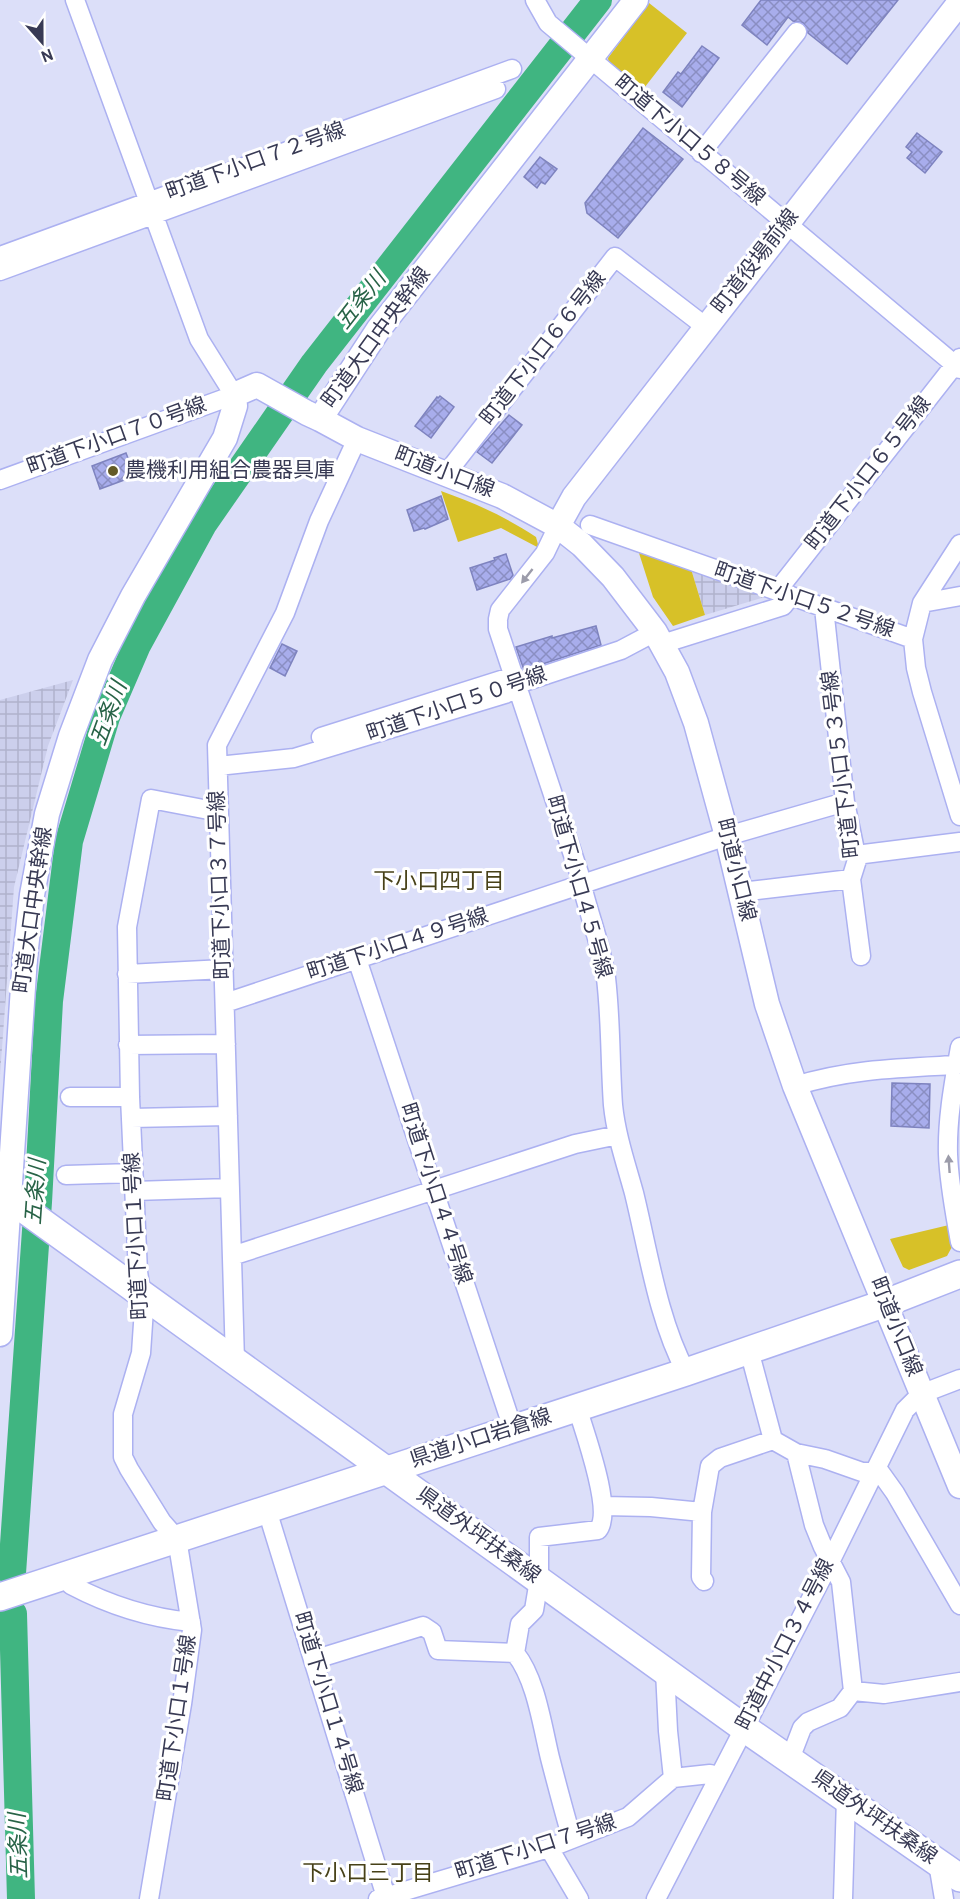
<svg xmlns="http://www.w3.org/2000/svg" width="960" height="1899" font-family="Overpass,'Noto Sans JP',sans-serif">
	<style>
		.industrial { fill: url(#industrial-grid) }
		.green { fill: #d7c128 }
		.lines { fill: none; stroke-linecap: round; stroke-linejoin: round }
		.river { stroke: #40b581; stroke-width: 28 }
		.building { fill: url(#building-cross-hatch); stroke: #7e83bf; stroke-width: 1.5 }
		.minor-casing { stroke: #acb1f1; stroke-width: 21 }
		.tertiary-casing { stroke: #acb1f1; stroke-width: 27 }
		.secondary-casing { stroke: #acb1f1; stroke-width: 30 }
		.minor { stroke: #fff; stroke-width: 18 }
		.tertiary { stroke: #fff; stroke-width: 24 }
		.secondary { stroke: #fff; stroke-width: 27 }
		.oneway { fill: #9c9caa }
		.poi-dot { fill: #635a27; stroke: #fff; stroke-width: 2 }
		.labels { text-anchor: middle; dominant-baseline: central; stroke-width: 6; stroke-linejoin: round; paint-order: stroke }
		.street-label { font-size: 21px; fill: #383a54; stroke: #fff }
		.poi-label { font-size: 21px; fill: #383a54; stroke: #fff; text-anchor: start }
		.water-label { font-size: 22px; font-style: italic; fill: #286347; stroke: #fff }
		.neighbourhood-label { font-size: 22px; fill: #474118; stroke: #fff }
	</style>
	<defs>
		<pattern id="industrial-grid" width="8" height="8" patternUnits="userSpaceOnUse" patternTransform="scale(1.5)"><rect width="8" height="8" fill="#cccfec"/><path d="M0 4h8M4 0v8" fill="none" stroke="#b0b2cc"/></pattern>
		<pattern id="building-cross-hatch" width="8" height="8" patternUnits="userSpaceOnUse" patternTransform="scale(1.5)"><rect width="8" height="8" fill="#a8adec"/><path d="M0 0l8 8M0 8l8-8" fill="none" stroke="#8a8ec2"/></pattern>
	</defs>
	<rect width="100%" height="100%" fill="#dcdff9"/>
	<path class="industrial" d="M 691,569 L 768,596 L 705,615 Z
		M 73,680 L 48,746 L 14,887 L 0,1075 L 0,700 Z"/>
	<path class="green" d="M 649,3 L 687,33 L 641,92 L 609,65 L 608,58 Z
		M 441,491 C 475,503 506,517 536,537 L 539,548 L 501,528 L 458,542 Z
		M 638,550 L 691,569 L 705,615 L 673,626 L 653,597 Z
		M 949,1225 L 953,1245 L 947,1256 L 909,1270 L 903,1267 L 890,1239 Z"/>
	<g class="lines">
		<path class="river" d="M 12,1573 L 38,1202 L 49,1001 L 69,841 L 106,717 L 137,645 L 203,524 L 314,364 L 598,0
			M 13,1614 L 21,1899"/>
	</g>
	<path class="building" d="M 761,0 L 898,0 L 847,64 L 808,33 L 803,23 L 793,21 L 788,17 L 767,45 L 742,25 Z
		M 702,46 L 719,58 L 682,107 L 663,92 L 678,72 L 681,74 Z
		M 643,128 L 683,159 L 618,238 L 587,213 L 585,203 Z
		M 917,133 L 942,152 L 925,173 L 907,158 L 912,152 L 906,147 Z
		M 540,157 L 557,169 L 545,184 L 541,182 L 537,188 L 524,177 Z
		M 440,396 L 454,407 L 431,438 L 415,426 L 437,397 L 438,398 Z
		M 509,415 L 522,425 L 492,463 L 477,452 Z
		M 126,453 L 135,476 L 100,489 L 92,466 Z
		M 441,496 L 448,519 L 425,529 L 424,528 L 414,531 L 407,510 Z
		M 506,554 L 513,575 L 510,579 L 477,590 L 470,568 L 495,560 L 494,558 Z
		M 596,626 L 601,645 L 524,670 L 516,647 L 552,636 L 552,638 Z
		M 282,644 L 297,651 L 285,676 L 270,668 Z
		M 892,1083 L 930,1084 L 929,1128 L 891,1126 Z"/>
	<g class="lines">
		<defs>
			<path id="minor" d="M 535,0 L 548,23 L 960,369
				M 701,153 L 797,32
				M 0,256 L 512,69
				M 0,271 L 496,89
				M 446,474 L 615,257 L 706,327
				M 0,480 L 234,395 L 199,339 L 75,0
				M 590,525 L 913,639 L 916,668 L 922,692 L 960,816
				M 558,526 L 545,553 L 500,610 L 498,619 L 498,629 L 579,873 C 586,908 601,942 606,978 C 611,1020 610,1063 613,1105 C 616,1135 626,1164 634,1193 C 648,1250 658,1320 686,1372
				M 777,591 L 960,358
				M 922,603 L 960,596
				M 824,608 L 845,802 L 857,860 L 851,879 L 861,956
				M 913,639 L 922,603 L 960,544
				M 662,644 L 783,606 L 791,596
				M 321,737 L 514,676
				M 218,766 L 294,758 L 505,694 L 521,683 L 621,650 L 655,632
				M 856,855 L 960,842
				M 741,892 L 851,879
				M 357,959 L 513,1429
				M 127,974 L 224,969
				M 225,1003 L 727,836 L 845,802
				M 128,1045 L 226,1044
				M 960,1047 C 954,1082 947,1118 948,1154 C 949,1184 955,1213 960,1242
				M 795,1086 C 849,1069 901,1068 957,1065
				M 70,1097 L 130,1097
				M 131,1118 L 228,1116
				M 66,1175 L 133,1173
				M 134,1191 L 230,1188
				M 232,1256 L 575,1144 L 618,1135
				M 749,1350 L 773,1440 L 796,1453 L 825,1459 L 862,1472 L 880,1472 L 895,1493 L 960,1605
				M 235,1361 L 217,745 L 285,613 L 319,521 L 357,439
				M 796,1453 L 814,1525 L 823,1547 L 841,1582 L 853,1691
				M 603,1506 L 651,1507 L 702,1512
				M 267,1510 L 386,1897
				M 67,1575 L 71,1585 C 107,1604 150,1618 191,1622
				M 704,1581 L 701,1577 L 702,1512 L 710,1466 L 720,1458 L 773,1440
				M 313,1660 L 423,1626 L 432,1632 L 438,1650 L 515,1653
				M 665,1671 L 668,1731 L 673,1778
				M 790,1759 L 802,1728 L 808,1722 L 840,1708 L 853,1691 L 884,1694 L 960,1682
				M 572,1839 C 564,1812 557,1785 550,1758 C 542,1725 536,1679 515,1653 L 520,1624 L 534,1610 L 539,1580 L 539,1537 L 598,1530 C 614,1511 584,1431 577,1407
				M 549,1848 L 579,1899
				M 938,1863 L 944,1899
				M 149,1899 L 182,1704 L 192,1630 L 177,1539 L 162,1522 L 129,1469 L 123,1457 L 123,1414 L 141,1353 L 144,1309 L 138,1272 L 130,1097 L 127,927 L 151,799 L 219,812
				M 378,1899 L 549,1848 L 628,1817 L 673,1778 L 710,1774 L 717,1776
				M 656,1899 L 830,1562 L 905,1410 L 921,1394 L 960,1379
				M 843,1899 L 846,1798"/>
			<path id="tertiary" d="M 320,419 L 357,439 L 502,496 L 558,526 L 582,545 L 613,577 L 655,632 L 677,672 L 696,723 L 727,836 L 767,1004 L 795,1086 L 960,1486
				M 558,526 L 574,497 L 960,2
				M 0,1334 L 25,957 L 32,895 L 47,814 L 71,736 L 100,660 L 133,596 L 225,438 L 235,406 L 234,395 L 257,385 L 307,413 L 320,419 L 378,330 L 636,0"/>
			<path id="secondary" d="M 0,1190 L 21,1207 L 744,1728 L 960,1878
				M 0,1597 L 686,1372 L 886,1303 L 960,1274"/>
		</defs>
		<use href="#minor" class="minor-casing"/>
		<use href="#tertiary" class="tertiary-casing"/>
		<use href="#secondary" class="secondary-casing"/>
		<use href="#minor" class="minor"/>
		<use href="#tertiary" class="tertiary"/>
		<use href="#secondary" class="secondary"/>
	</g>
	<defs><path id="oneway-solid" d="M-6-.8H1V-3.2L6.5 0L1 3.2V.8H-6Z" transform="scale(1.5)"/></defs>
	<g class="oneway">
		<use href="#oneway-solid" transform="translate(527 576) rotate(128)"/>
		<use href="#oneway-solid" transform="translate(949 1164) rotate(-94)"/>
	</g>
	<circle class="poi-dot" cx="113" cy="471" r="6"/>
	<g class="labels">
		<g class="street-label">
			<text transform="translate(689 141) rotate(40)">町道下小口５８号線</text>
			<text transform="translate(256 162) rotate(-20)">町道下小口７２号線</text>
			<text transform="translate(756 262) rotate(-52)">町道役場前線</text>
			<text transform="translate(377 338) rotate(-54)">町道大口中央幹線</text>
			<text transform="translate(544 349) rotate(-52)">町道下小口６６号線</text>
			<text transform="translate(117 437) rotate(-20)">町道下小口７０号線</text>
			<text transform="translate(444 473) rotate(21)">町道小口線</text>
			<text transform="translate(869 474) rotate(-52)">町道下小口６５号線</text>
			<text transform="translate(804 601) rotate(19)">町道下小口５２号線</text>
			<text transform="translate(457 705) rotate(-19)">町道下小口５０号線</text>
			<text transform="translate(842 764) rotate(-97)">町道下小口５３号線</text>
			<text transform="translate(735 870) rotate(76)">町道小口線</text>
			<text transform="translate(221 885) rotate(-92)">町道下小口３７号線</text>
			<text transform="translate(578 887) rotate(74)">町道下小口４５号線</text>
			<text transform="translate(34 910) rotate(-82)">町道大口中央幹線</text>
			<text transform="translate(398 945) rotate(-18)">町道下小口４９号線</text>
			<text transform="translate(435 1194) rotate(72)">町道下小口４４号線</text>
			<text transform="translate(137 1236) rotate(-93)">町道下小口１号線</text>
			<text transform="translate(895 1327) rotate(68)">町道小口線</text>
			<text transform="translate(481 1439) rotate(-18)">県道小口岩倉線</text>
			<text transform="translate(478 1536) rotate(36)">県道外坪扶桑線</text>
			<text transform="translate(786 1645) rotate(-63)">町道中小口３４号線</text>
			<text transform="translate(327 1703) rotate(73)">町道下小口１４号線</text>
			<text transform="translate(178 1718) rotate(-82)">町道下小口１号線</text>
			<text transform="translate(874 1818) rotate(35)">県道外坪扶桑線</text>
			<text transform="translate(536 1848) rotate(-18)">町道下小口７号線</text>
		</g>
		<g class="poi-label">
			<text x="125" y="471">農機利用組合農器具庫</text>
		</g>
		<g class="water-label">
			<text transform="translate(362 301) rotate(-52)">五条川</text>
			<text transform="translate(110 714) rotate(-70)">五条川</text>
			<text transform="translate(37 1192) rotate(-86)">五条川</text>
			<text transform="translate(20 1846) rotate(-92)">五条川</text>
		</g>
		<g class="neighbourhood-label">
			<text x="439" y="882">下小口四丁目</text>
			<text x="368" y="1874">下小口三丁目</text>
		</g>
	</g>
	<g transform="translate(42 42) rotate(159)" stroke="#ffffff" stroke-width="4.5" paint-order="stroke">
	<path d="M0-4.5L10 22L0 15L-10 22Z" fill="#383a54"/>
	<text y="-9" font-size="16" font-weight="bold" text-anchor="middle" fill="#383a54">N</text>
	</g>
</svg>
